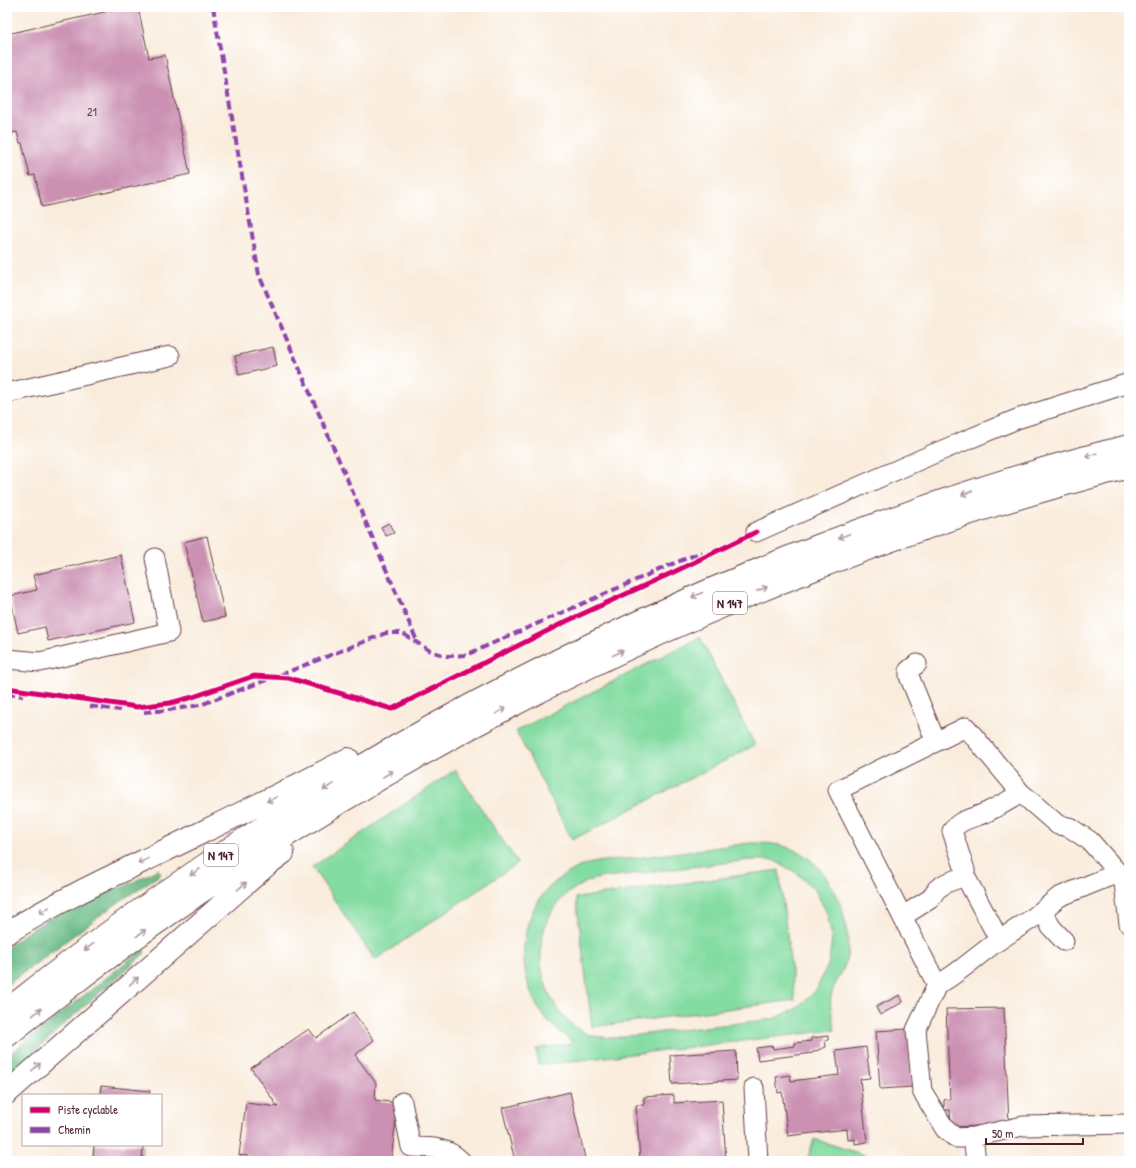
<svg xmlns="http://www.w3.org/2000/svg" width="1136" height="1168" font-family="'Patrick Hand',sans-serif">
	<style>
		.green { fill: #83dca1; stroke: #667e66; fill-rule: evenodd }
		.forest { fill: #6abc87; stroke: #5a6e59 }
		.building { fill: #cb90b2 }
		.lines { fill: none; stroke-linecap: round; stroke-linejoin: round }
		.minor-casing { stroke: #643e46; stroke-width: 21 }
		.highway-casing { stroke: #643e46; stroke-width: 24 }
		.minor { stroke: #fff; stroke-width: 19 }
		.highway { stroke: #fff; stroke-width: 22 }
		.quiet { stroke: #8e44ad; stroke-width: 4; stroke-dasharray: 8 4; stroke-linecap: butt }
		.cycleway-casing { stroke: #fff; stroke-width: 8 }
		.cycleway { stroke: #d6006c; stroke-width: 5 }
		.oneway { stroke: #ae9aa0 }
		.labels { text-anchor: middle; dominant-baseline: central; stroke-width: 3; stroke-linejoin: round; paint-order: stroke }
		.number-label { font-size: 12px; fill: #6a3b4d }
		.shield { fill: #fff; stroke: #80626b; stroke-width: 1 }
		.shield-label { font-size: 13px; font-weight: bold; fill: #4a1f2b }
	</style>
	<rect width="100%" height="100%" fill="#fff"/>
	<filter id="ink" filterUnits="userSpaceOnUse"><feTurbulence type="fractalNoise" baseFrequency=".025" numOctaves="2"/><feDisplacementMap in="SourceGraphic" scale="8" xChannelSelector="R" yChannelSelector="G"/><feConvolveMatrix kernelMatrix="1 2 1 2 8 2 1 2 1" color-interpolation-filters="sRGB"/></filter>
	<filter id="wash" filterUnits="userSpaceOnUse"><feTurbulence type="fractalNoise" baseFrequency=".012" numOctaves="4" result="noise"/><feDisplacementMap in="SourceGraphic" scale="16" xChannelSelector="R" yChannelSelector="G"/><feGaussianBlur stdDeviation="0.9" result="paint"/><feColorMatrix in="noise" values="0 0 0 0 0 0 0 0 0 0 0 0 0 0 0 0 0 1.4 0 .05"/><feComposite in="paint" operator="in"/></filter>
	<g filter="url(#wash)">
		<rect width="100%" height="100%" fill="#f9ecdc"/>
		<path class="green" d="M 700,637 L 755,745 L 572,840 L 516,731 Z
			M 455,770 L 518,863 L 375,960 L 312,867 Z
			M 750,843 C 762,843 774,843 786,847 C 827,858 848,909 848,947 C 848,969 835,979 831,996 C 829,1006 834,1020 835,1030 L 539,1065 L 536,1049 L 573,1043 C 560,1032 546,1021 537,1006 C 513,960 521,900 568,873 C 573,871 577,867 582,866 C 598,860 618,860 635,858 C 674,853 712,848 750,843 ZM 750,860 L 773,860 L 797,873 L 815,890 L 827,913 L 832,939 L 828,965 L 816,990 L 798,1008 L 773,1019 L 612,1038 C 604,1037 592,1037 585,1033 C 542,1010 528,949 554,908 C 564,893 581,883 598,878 Z
			M 779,870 L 795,1000 L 592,1027 L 576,898 Z
			M 814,1139 L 880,1160 L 880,1161 L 807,1161 Z"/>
		<path class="forest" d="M 158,869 L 161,874 L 113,906 L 7,985 L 7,948 C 35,922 82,903 116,887 L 122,888 Z
			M 143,949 L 145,953 L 62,1026 L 7,1078 L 7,1056 Z"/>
		<g id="blocks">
			<path class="building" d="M 127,7 L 138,7 L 149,58 L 165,55 L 190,174 L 42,207 L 35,175 L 30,176 L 22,143 L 20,143 L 17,132 L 7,134 L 7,91 L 10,90 L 7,76 L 7,34 Z
				M 273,347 L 277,366 L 239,375 L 235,356 Z
				M 389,523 L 394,533 L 386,536 L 381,527 Z
				M 207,536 L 225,617 L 203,622 L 184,542 Z
				M 121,555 L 135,622 L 48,641 L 45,627 L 18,633 L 10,596 L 37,590 L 33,575 Z
				M 900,995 L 903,1002 L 880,1015 L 876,1007 Z
				M 1004,1008 L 1009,1125 L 951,1127 L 950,1110 L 944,1110 L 944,1100 L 950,1099 L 946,1009 Z
				M 353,1012 L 374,1040 L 355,1055 L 376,1083 L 375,1100 L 398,1103 L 391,1161 L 248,1161 L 248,1156 L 239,1155 L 246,1103 L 278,1107 L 251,1068 L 309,1029 L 316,1038 Z
				M 908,1029 L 912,1087 L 880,1089 L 876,1031 Z
				M 828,1036 L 828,1040 L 825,1041 L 826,1047 L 813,1052 L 813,1053 L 758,1060 L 756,1048 L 772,1046 L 773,1049 L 795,1046 L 795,1043 L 811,1041 L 811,1038 Z
				M 866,1047 L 870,1078 L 860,1079 L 867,1142 L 855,1144 L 855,1139 L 848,1140 L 847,1129 L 788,1136 L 782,1092 L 778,1093 L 776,1077 L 790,1075 L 791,1081 L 839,1075 L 836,1051 Z
				M 736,1051 L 737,1080 L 672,1084 L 670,1055 Z
				M 101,1086 L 150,1091 L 149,1095 L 100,1095 Z
				M 570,1092 L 585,1158 L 582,1158 L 583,1161 L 515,1161 L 502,1108 Z
				M 674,1095 L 674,1103 L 722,1100 L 726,1161 L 640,1161 L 636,1105 L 644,1105 L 644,1097 Z
				M 94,1145 L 143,1145 L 142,1161 L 115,1161 L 93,1158 Z"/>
		</g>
	</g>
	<g filter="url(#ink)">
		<use href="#blocks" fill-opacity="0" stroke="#643e46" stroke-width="1"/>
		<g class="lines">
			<defs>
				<path id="minor" d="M 7,393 L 170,356
					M 756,532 L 933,454 L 1017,419 L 1129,383
					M 7,659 L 40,662 L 169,632 L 155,558
					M 917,664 L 909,670 L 909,676 L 936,742
					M 1021,793 C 1010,800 999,806 987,812 C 975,818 959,819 952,831 L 965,870 L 965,876 L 995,932 L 1001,939 L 1033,918 L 1059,897 L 1118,873
					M 1043,911 L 1051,927 L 1064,941
					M 903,916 L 930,899 L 937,889 L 946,883 L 965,876
					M 937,985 C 960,973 978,954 1001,939
					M 754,1088 L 758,1161
					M 402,1102 L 411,1147 C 430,1147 448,1147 461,1161
					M 973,1137 L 956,1138 L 945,1129 L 922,1091 L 916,1030 L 937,985 L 838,790 L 966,727 L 1021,793 L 1058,825 L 1069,827 L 1090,841 L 1118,873 L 1124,883 L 1129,924
					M 976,1161 L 973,1137 L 1023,1126 L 1129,1124"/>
				<path id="highway" d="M 7,933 C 56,902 108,878 160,853 C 223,822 286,792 348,759
					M 7,1010 C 251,816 524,660 815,547 C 917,508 1022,472 1129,446
					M 7,1036 C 248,842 514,687 802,574 C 909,532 1018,495 1129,467
					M 7,1093 L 268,864 L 283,853"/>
			</defs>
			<use href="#minor" class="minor-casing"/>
			<use href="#highway" class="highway-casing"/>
			<use href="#minor" class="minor"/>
			<use href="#highway" class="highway"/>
			<path class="quiet" d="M 213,7 L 259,275 L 417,641
				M 280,675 L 386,633 L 402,633 L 430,651 L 447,656 L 466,655 L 670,565 L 702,552
				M 7,694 L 23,696
				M 90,706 L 120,710
				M 144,712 L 169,710 L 200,705 L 269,679"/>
			<defs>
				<path id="cycleway" d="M 7,688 L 137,707 L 170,703 L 193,697 L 254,676 L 289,678 L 392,709 L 567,621 L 676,571 L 756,532"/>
			</defs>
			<use href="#cycleway" class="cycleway-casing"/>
			<use href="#cycleway" class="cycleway"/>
		</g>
		<defs><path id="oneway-shaft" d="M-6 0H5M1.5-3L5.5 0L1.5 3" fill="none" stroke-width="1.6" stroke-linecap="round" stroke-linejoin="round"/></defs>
		<g class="oneway">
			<use href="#oneway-shaft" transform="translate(1091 455) rotate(164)"/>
			<use href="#oneway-shaft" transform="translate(967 493) rotate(161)"/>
			<use href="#oneway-shaft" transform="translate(844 536) rotate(159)"/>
			<use href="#oneway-shaft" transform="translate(762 589) rotate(-21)"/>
			<use href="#oneway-shaft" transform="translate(697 595) rotate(156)"/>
			<use href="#oneway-shaft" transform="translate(618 653) rotate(-25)"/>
			<use href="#oneway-shaft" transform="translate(501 711) rotate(-28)"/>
			<use href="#oneway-shaft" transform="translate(388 774) rotate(-30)"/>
			<use href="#oneway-shaft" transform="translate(328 787) rotate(148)"/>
			<use href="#oneway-shaft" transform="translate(272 799) rotate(154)"/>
			<use href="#oneway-shaft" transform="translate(143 861) rotate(154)"/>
			<use href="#oneway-shaft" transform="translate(195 872) rotate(147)"/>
			<use href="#oneway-shaft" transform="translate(242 886) rotate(-41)"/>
			<use href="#oneway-shaft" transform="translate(44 910) rotate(152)"/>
			<use href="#oneway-shaft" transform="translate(141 933) rotate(-37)"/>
			<use href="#oneway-shaft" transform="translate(89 947) rotate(144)"/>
			<use href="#oneway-shaft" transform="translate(134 981) rotate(-41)"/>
			<use href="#oneway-shaft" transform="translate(37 1012) rotate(-39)"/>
			<use href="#oneway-shaft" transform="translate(36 1067) rotate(-42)"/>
		</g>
	</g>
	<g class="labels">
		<g class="number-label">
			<text x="92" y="111">21</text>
		</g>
		<g class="shield">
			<rect x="713" y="592" width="34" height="22" rx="3"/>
			<rect x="204" y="844" width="34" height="22" rx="3"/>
		</g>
		<g class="shield-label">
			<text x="730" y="603">N 147</text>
			<text x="221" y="855">N 147</text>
		</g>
	</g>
	<rect width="1136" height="1168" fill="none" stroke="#fff" stroke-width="24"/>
	<rect x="22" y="1094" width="140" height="52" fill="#ffffff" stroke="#b7a5aa"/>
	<rect x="30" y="1107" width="20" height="6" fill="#d6006c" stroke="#b7a5aa"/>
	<text x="58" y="1114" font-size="12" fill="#4a1f2b">Piste cyclable</text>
	<rect x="30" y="1127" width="20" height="6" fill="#8e44ad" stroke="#b7a5aa"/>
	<text x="58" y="1134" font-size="12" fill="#4a1f2b">Chemin</text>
	<path d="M986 1138v6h97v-6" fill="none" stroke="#4a1f2b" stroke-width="2"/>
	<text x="992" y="1138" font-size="12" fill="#4a1f2b" stroke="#ffffff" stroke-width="3" paint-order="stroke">50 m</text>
</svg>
